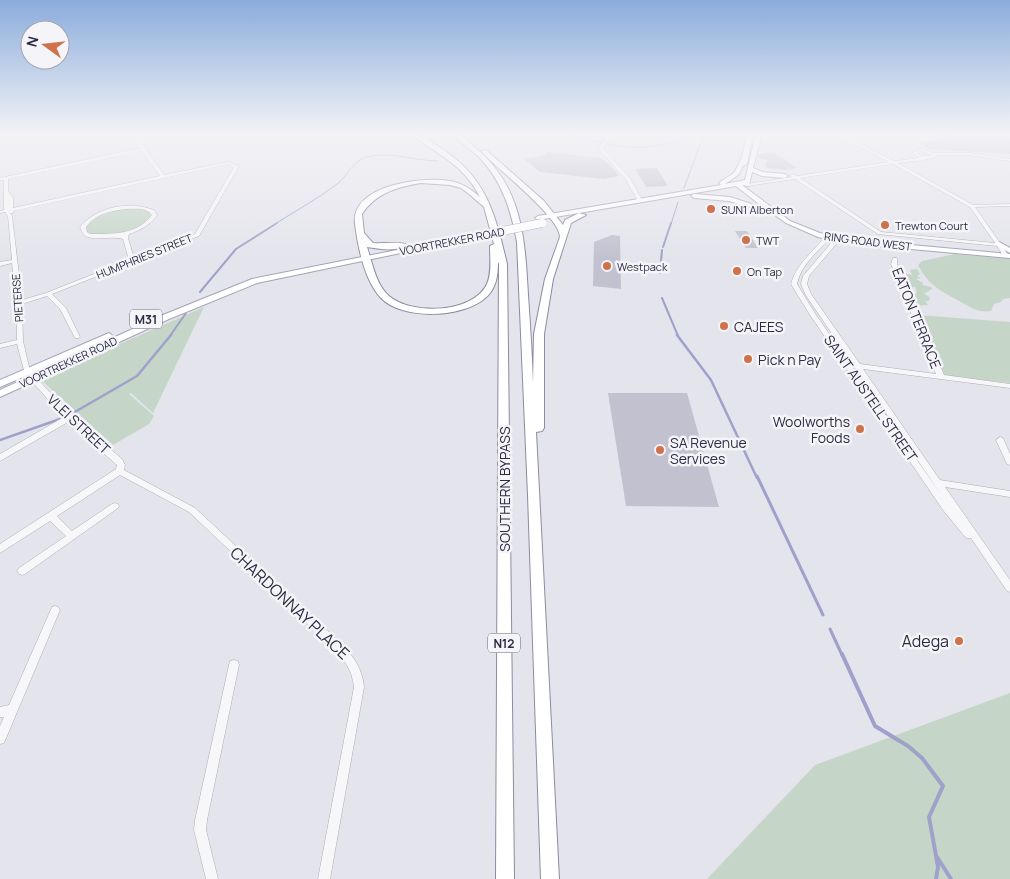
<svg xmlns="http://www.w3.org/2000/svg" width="1010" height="879" font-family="Manrope,sans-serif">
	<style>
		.green { fill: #c5d6c8 }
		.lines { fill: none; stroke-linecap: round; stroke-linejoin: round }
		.stream-far4 { stroke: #a0a1cb; stroke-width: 1 }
		.stream-far3 { stroke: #a0a1cb; stroke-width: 2 }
		.stream-far2 { stroke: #a0a1cb; stroke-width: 2.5 }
		.stream-far1 { stroke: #a0a1cb; stroke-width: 3 }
		.stream { stroke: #a0a1cb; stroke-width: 4 }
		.building { fill: #c2c1cf }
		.minor-casing { stroke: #adacba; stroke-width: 1 }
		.major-casing { stroke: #a4a3b8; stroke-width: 2 }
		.highway-casing { stroke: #8d8ba3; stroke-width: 2 }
		.minor { fill: #f7f7fa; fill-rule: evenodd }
		.major { fill: #fff; fill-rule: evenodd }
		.highway { fill: #fff; fill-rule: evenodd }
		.major-bridge-far1-casing { stroke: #a4a3b8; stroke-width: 8; stroke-linecap: butt }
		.major-bridge-casing { stroke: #a4a3b8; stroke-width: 9; stroke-linecap: butt }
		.major-bridge-far1 { stroke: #fff; stroke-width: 6 }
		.major-bridge { stroke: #fff; stroke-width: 8 }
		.poi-dot { fill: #cf724b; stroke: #f4f4f9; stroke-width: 2 }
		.labels { text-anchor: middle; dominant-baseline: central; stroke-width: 5; stroke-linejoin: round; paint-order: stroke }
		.far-poi-label { font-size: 11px; fill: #2d2b44; stroke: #f4f4f9; text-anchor: start }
		.far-street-label { font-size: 11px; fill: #2d2b44; stroke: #f4f4f9 }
		.shield { fill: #f4f4f9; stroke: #69677a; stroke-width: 1 }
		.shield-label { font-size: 12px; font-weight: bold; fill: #2d2b44 }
		.street-label { font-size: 14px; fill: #2d2b44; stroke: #f4f4f9 }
		.poi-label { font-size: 14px; fill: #2d2b44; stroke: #f4f4f9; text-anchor: start }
		.near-street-label { font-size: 16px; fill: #2d2b44; stroke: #f4f4f9 }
		.near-poi-label { font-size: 16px; fill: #2d2b44; stroke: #f4f4f9; text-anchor: end }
	</style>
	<rect width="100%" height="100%" fill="#e4e4ec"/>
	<path class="green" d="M 126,208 L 148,209 L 152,213 L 152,218 C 139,233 105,241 87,232 L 86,226 C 97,214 111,211 126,208 Z
		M 955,254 L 1010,259 L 1010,298 L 1003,299 L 1001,302 L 994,304 L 991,311 C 979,313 971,308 961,302 C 942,292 928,285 918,265 L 922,261 Z
		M 917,269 L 920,274 L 917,276 L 921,278 L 916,279 L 923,283 L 923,285 L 931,287 L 932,289 L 924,294 L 930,297 L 929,301 L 925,301 L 928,305 L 917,306 L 912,295 L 917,293 L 915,287 L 913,287 L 913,290 L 910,291 L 907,289 L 899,272 L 912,275 L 910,270 Z
		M 204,307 L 153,413 L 131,393 L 129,394 L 154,416 L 149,424 L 113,445 L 40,379 Z
		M 918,315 L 1010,322 L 1010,383 L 943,375 Z
		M 1010,693 L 1010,879 L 707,879 L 815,765 Z"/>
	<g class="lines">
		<path class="stream-far4" d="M 566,134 C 615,147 646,156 695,134
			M 480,141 L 484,134
			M 684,188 L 704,134
			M 275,224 C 295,211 318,199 337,184 C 350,174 352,159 372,156 C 393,152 417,161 438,161
			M 671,224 L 678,202"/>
		<path class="stream-far3" d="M 663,247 L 671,223
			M 660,273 L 662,250
			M 200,292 L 236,249 L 277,223
			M 662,298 L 678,336
			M 170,336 L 186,313"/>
		<path class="stream-far2" d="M 677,335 L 711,380 L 757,478
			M 73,413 L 137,376 L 171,335
			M 0,440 L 60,419"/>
		<path class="stream-far1" d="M 757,476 L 823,615
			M 830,629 L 842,655"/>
		<path class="stream" d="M 842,654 L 875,726 L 908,746 L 922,758 L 943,786 L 929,817 L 938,867 L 936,879
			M 937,857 L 951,879"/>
	</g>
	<path class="building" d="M 933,134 L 1008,137 L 1010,139 L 1010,154 L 928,149 L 920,141 L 939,142 Z
		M 546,152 L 601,158 L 610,165 L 619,176 L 604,179 L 540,172 L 524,159 L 545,155 Z
		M 773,152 L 797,168 L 785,170 L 768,168 L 765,166 L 767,160 L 758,158 L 759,154 Z
		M 657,168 L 668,186 L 646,187 L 635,169 Z
		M 735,231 L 747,231 L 758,248 L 746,248 Z
		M 612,235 L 620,236 L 621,289 L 593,286 L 594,242 Z
		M 608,393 L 687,393 L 719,507 L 626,506 Z"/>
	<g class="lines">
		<defs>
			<path id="minor" d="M 131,134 L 135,134 L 164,175 L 228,162 L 239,166 L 199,236 L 52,294 L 66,308 L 80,337 L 79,338 L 75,338 L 60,309 L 47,296 L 22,304 L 23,341 L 30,371 L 72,416 L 122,459 L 125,465 L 124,470 L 195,508 L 335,638 C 350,652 362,665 364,687 L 330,879 L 318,879 L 354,687 C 352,667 342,658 329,644 L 189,512 L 120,475 L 57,516 L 72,531 L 112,504 L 115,503 L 118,504 L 119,506 L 118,508 L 25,574 L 22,575 L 19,574 L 17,571 L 19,568 L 66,536 L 50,521 L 0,553 L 0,544 L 116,469 L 117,465 L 68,422 L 0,461 L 0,454 L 64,417 L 25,374 L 17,344 L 0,348 L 0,344 L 17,340 L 16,303 L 12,263 L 0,266 L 0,262 L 12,260 L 8,216 L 5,212 L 0,213 L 0,211 L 4,210 L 4,180 L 0,180 L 0,178 L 141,148 ZM 142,151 L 160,176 L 13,208 L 13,198 L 8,191 L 8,179 ZM 228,164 L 234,167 L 195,234 L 134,258 L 128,238 L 129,234 C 141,230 150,225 157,215 L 154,210 C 130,201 97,206 80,227 C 82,231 83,236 88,237 C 97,240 112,236 123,239 L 129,260 L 46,293 L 22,300 L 12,216 L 10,213 L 13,213 L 13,211 ZM 126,209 C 135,209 146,207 152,215 C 137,235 113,234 90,234 L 87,232 L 86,227 C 95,214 110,211 126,209 Z
				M 610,134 L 615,134 L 603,147 L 604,150 L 630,178 L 642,200 L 642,201 L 638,201 L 626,180 L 600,150 L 599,147 Z
				M 841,134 L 894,161 L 919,158 L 912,153 L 921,149 L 933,153 L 969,153 L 1010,159 L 1010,161 L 969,155 L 936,155 L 936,157 C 925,161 910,161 898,163 L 973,205 L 1010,204 L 1010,206 L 975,207 L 1009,256 L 1008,257 L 1004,257 L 997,246 L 878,234 L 795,179 L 747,186 L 745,185 L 747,184 L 792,177 L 790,175 L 792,174 L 797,176 L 889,162 L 835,134 ZM 921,151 L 931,155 L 931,156 L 922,156 L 917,153 ZM 893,164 L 970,207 L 995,243 L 881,232 L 800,178 Z
				M 829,231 L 834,232 C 821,251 802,261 797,284 L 816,315 L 942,496 L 805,294 L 801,284 L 803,276 L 839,234 L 843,234 L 843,236 L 809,276 L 807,284 L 811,294 L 860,364 L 936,374 L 891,264 L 893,258 L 897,258 L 897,264 L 944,375 L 1010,384 L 1010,388 L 863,369 L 940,480 L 1010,491 L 1010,497 L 945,487 L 1010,580 L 1010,592 L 1007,591 L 971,538 L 966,538 L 943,510 L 810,315 L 791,284 C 797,261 817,250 829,231 Z
				M 1000,437 L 1003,438 L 1010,454 L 1010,465 L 1007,464 L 996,440 Z
				M 55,606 L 58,607 L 60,610 L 4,743 L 0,744 L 0,726 L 4,717 L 0,717 L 0,707 L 9,705 L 52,607 Z
				M 234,660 L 238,661 L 239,665 L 207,820 L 206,830 L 218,879 L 206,879 L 194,830 L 195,820 L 229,665 L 230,661 Z"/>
			<path id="major" d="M 747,134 L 753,134 L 747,164 L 743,166 L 738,175 L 725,184 L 745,180 L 756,134 L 762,134 L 753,168 L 763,172 L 785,174 L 788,176 L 785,178 L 762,176 L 752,172 L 749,186 L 742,185 L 790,221 L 820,233 L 856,240 L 1010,254 L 1010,258 L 856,244 L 818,237 L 786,223 L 768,210 L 765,212 L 729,201 L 694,198 L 691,196 L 694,194 L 730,197 L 764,208 L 736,186 L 538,220 L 535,218 L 538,216 L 721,185 L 719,183 L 720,182 L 734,173 L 742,158 Z
				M 442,241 L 444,242 L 444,244 L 257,283 L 169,319 L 0,397 L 0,390 L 163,315 L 252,279 Z
				M 995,242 L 999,242 L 1010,248 L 1010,253 L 995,244 Z
				M 109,333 L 113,336 L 112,338 L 0,387 L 0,380 Z"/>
			<path id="highway" d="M 411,134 C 422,134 430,141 439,147 C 486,176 495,213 507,264 L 514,879 L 496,879 L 499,264 L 498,262 C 498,276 496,290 484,299 C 461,318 402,320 381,298 C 364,280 358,247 355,224 C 350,185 423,176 450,181 C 462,183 471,189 480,197 C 463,164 438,155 411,134 ZM 421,183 L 450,185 L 461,188 L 469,194 L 484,207 L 494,244 L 490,246 C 490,258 492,273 487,284 C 473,314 411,315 389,296 C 376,285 372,262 367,247 C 379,249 397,252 407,245 C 401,241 382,244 373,243 L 364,233 L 362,214 C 376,193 397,187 421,183 Z
				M 451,134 C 463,134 471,144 480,152 C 523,190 525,242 528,295 C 530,324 532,353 533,383 L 534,334 L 545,279 L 560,237 C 560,217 496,168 481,151 L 486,150 L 544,201 L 563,225 L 565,220 L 579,213 L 586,215 L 571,223 L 553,279 L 544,334 L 544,428 L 542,431 L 536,432 L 559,879 L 541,879 L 528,495 L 517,242 C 511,210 502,181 479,157 C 470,149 460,142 451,134 Z"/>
		</defs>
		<use href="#minor" class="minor-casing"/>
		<use href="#major" class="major-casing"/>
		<use href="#highway" class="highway-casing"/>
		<use href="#minor" class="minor"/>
		<use href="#major" class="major"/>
		<use href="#highway" class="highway"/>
		<defs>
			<path id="major-bridge-far1" d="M 536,224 L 542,223"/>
			<path id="major-bridge" d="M 442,243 L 542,223"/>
		</defs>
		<use href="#major-bridge-far1" class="major-bridge-far1-casing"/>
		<use href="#major-bridge" class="major-bridge-casing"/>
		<use href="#major-bridge-far1" class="major-bridge-far1"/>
		<use href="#major-bridge" class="major-bridge"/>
	</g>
	<linearGradient id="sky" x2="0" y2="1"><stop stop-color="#8bacdc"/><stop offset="0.52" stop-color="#f3f3f6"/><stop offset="1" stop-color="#f3f3f6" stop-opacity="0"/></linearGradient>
	<rect width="1010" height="258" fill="url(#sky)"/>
	<g class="poi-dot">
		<circle cx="711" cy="209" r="5"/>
		<circle cx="885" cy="225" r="5"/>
		<circle cx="746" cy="240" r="5"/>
		<circle cx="607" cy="266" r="5"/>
		<circle cx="737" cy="271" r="5"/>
		<circle cx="724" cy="326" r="5"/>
		<circle cx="748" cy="359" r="5"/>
		<circle cx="860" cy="429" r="5"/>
		<circle cx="660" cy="450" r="5"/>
		<circle cx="959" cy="641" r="5"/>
	</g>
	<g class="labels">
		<g class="far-poi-label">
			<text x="721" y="209">SUN1 Alberton</text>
			<text x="895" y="225">Trewton Court</text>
			<text x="756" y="240">TWT</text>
			<text x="617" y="266">Westpack</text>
			<text x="747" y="271">On Tap</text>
		</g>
		<g class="far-street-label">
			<text transform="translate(452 241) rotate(-11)">VOORTREKKER ROAD</text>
			<text transform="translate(868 241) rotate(7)">RING ROAD WEST</text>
			<text transform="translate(144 256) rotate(-22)">HUMPHRIES STREET</text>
			<text transform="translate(17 298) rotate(-94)">PIETERSE</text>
			<text transform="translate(68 362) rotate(-25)">VOORTREKKER ROAD</text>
		</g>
		<g class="shield">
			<rect x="130" y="309.5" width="32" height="19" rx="4"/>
			<rect x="488" y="633.5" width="32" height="19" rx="4"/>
		</g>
		<g class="shield-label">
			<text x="146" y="319">M31</text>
			<text x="504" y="643">N12</text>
		</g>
		<g class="street-label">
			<text transform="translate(917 318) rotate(68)">EATON TERRACE</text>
			<text transform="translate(871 398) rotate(55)">SAINT AUSTELL STREET</text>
			<text transform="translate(79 424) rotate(43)">VLEI STREET</text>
			<text transform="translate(504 489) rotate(-90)">SOUTHERN BYPASS</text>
		</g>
		<g class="poi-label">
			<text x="734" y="326">CAJEES</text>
			<text x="758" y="359">Pick n Pay</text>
			<text x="850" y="421" text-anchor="end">Woolworths<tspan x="850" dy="16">Foods</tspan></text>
			<text x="670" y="442">SA Revenue<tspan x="670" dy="16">Services</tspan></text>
		</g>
		<g class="near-street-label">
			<text transform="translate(290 603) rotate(43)">CHARDONNAY PLACE</text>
		</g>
		<g class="near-poi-label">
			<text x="949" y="641">Adega</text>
		</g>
	</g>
	<g transform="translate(45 45) rotate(285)"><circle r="24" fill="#f4f4f9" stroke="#a4a4b1"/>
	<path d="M0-4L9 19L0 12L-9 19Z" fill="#cf724b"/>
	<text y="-8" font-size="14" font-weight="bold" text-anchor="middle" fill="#2d2b44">N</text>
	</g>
</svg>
